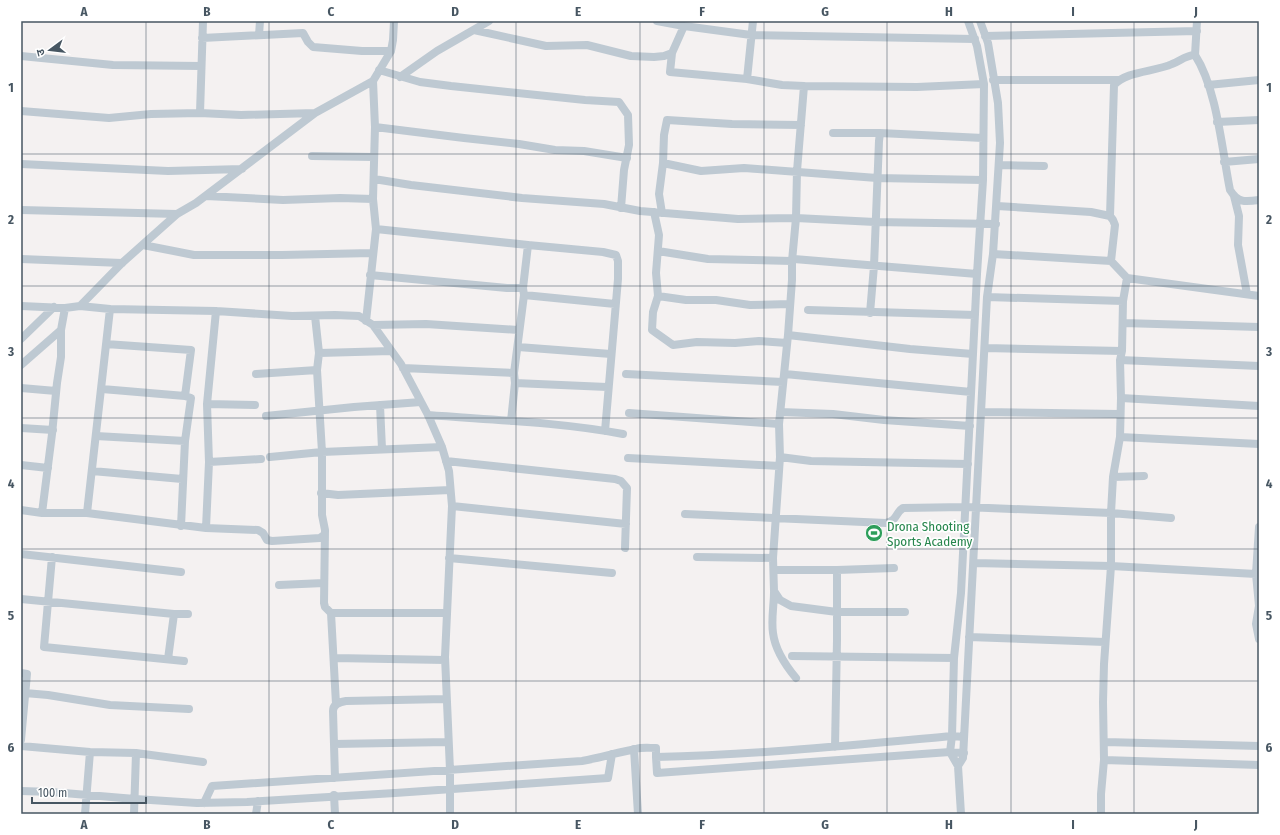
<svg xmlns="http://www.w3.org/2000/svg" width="1280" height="835" font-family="'Fira Sans Condensed','Noto Sans Devanagari',sans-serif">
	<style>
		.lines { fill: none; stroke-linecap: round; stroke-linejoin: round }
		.minor { stroke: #bec9d2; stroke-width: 8 }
		.grid { fill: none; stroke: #475662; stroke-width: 1; stroke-opacity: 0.55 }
		.labels { text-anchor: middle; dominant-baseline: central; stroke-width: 3.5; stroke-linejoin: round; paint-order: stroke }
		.leisure-label { font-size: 13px; fill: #27864d; stroke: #fff; text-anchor: start }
		.neatline { fill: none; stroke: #475662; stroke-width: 1.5 }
		.grid-label { font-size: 13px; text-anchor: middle; font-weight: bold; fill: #475662 }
	</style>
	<rect width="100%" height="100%" fill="#f4f1f1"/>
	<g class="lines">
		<path class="minor" d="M 657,21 L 684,26 L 672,53 L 670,72 L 747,79 L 782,85 L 804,86 L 797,171 L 796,218 L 792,261 L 792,280 L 788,335 L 779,424 L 780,457 L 773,558 L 774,591 L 780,600 L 791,606 L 837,612 L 905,612
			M 684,26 L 751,35 L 975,39
			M 474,30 L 546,46 L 587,45 L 631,56 L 654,57 L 664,56 L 672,53
			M 259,35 L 260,21
			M 985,36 L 1197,31
			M 202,38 L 303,33 L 308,42 L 313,47 L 362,51 L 391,51
			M 1195,55 L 1197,21
			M 21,56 L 113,65 L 201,66
			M 379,70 L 420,82 L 451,86 L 585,100 L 619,102 L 628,115 L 629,145 L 624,170 L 621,208
			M 400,77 L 437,51 L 489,21
			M 747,79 L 753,21
			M 993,80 L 1118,80
			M 1208,85 L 1259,80
			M 804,86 L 917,87 L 984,84
			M 21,111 L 109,118 L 151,114 L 200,113 L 241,115 L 315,113
			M 200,113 L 203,21
			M 1217,122 L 1259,120
			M 801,125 L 732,124 L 667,120 L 664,135 L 663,163 L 701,171 L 744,168 L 877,178 L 983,180
			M 375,127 L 464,138 L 519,144 L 555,150 L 584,151 L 627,158
			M 833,133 L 880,133
			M 312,156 L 374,157
			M 1224,162 L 1259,159
			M 21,164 L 168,171 L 242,169
			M 999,165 L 1044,166
			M 374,179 L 411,185 L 522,198 L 604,204 L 640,211 L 738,219 L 796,218 L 875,222 L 996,224
			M 206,196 L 283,200 L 340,198 L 373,199
			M 1234,196 L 1239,216 L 1238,245 L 1247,294
			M 997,206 L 1091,212 L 1110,216 L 1113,220 L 1115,225 L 1111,261 L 1127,278 L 1123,301 L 1122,351 L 1120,360 L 1121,398 L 1120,437 L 1113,477 L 1111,513 L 1111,566 L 1104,664 L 1103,702 L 1104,760 L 1101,794 L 1101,814
			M 21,210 L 177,214
			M 654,212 L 659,235 L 656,273 L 658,296 L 686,300 L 716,300 L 750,305 L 790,304
			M 662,213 L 659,194 L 663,163
			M 1110,216 L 1114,85 C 1126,71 1155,72 1172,64 C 1180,61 1186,55 1195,55 C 1217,89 1222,150 1230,190 C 1238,203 1245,202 1259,200
			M 376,229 L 528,245 L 523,288 L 524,295 L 514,373 L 515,383 L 511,421
			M 143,245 L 194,255 L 282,255 L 372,253
			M 528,245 L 603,252 L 616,255 L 618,261 L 618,279 L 605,431
			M 658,251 L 708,259 L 792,261
			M 993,254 L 1111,261
			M 21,259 L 122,263
			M 794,259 L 977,274
			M 370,275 L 507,288 L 523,288
			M 1127,278 L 1259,296
			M 524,295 L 615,304
			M 658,296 L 653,312 L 652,330 L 673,345 L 697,342 L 735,343 L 759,341 L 787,343
			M 987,297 L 1123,301
			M 21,306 L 65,308 L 80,306 L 110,309 L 216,311 L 292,316 L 335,315 L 359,316 L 373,325 L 401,364 L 428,415 L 442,447 L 449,471 L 452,506 L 445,657 L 450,770 L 450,814
			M 80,306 L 122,263 L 177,214 L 196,203 L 315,113 L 373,81 L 391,51 L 393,40 L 394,21
			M 808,310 L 975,315
			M 870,313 L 874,266 L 879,141 L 880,133 L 983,138
			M 315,316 L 319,353 L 317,370 L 322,452 L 322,515 L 325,530 L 324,603 L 325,607 L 331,613 L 336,704
			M 366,321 L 376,229 L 373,199 L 375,127 L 373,81
			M 1123,323 L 1259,327
			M 373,325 L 426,324 L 518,330
			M 788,335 L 910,349 L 973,354
			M 21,339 L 54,307
			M 518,347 L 611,354
			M 985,348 L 1122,351
			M 319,353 L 391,351
			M 1120,360 L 1259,366
			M 21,365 L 61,330 L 65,308
			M 403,368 L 514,373
			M 256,374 L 317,370
			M 626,374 L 783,382
			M 785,374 L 971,392
			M 515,383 L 607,387
			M 21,388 L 56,391
			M 102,389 L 185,396 L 191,350 L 106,344
			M 1121,398 L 1259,406
			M 207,404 L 255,405
			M 380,405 L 382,449
			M 780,412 L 833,414 L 884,420 L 970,426
			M 981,412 L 1119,414
			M 629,413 L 779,424
			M 428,415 C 493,420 559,422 623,434
			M 266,416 L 354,407 L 421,402
			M 21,428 L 53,430
			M 96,436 L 185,441 L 181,526
			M 1120,437 L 1259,444
			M 185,441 L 191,398 L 185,396
			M 270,457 L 322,452 L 442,447
			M 780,457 L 811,461 L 968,464
			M 628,458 L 779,466
			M 446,461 L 615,479 L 621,481 L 627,488 L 625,548
			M 209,462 L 261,459
			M 21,465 L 48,468
			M 92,471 L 182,479
			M 1113,477 L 1144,476
			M 321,493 L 338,495 L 450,490
			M 452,506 L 626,524
			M 21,510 L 42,513 L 87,513 L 206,528 L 209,462 L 207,404 L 216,311
			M 42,513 L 52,434 L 57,383 L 61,357 L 61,330
			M 87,513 L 110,309
			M 685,514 L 886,523 C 898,520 895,513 903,508 L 965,507 L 1111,513 L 1171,518
			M 1259,527 L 1256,574 L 1259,606 L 1256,624 L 1259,639
			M 206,528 L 258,530 L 263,533 L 267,540 L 272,541 L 320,538 L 324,535
			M 21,554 L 181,572
			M 52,557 L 44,647 L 184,661
			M 697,557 L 773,558
			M 449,558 L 612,573
			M 974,563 L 1111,566 L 1256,574
			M 774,570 L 837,570 L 894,568
			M 279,585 L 324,583
			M 774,592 C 774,605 771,619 773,633 C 775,649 786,666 796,678
			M 21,599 L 174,614 L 188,614
			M 331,613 L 446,613
			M 969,637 L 1105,642
			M 792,656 L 954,658
			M 334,658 L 445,660
			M 168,659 L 174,614
			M 21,673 L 27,674 L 21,740
			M 25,693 L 48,695 L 110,705 L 189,709
			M 1105,742 L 1259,746
			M 334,744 L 448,742
			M 21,746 L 90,752 L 136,753 L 203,762
			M 835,747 L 837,640 L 837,570
			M 634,749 L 638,814
			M 656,757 L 657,773 L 950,752 L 964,753
			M 1104,760 L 1259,765
			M 958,766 L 963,758 L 987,297 L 993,254 L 1000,143 L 998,103 L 988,43 L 980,21
			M 335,778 L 333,711 C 333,704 339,702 346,701 L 446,699
			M 21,791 L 52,792 L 135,799 L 197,803 L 247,802 L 395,793 L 608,778 L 612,754
			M 334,795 L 335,814
			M 204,803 L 212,786 L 582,761 C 601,758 618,752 636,749 C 642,747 649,748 656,748 L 656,757 C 755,755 854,745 952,736 L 964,737
			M 85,814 L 90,752
			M 134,814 L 136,753
			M 256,814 L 258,801
			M 961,814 L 958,766 L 950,752 L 952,736 L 954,658 L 961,593 L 977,274 L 983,180 L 984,84 L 977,46 L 968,21"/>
	</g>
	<path class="grid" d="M 146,21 L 146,814M 269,21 L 269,814M 393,21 L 393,814M 516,21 L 516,814M 640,21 L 640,814M 764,21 L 764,814M 887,21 L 887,814M 1011,21 L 1011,814M 1134,21 L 1134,814M 21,154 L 1259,154M 21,286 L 1259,286M 21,418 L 1259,418M 21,549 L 1259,549M 21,681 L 1259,681"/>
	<defs>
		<symbol id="stadium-disc" viewBox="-11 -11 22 22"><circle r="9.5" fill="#2e9e5b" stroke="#fff"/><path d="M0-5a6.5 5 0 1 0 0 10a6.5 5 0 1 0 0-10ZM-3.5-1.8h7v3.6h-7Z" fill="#fff"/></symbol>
	</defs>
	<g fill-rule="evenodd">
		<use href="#stadium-disc" x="864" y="523" width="20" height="20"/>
	</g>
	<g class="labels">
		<g class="leisure-label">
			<text x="887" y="526">Drona Shooting<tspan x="887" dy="15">Sports Academy</tspan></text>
		</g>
	</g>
	<rect width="1280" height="835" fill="none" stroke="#ffffff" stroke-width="44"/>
	<g transform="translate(50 50) rotate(255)" stroke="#ffffff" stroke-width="3" paint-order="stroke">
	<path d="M0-3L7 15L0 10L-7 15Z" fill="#475662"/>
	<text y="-6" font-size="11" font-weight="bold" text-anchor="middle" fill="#475662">उ</text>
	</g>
	<path d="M32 797v6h114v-6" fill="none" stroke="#475662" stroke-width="2"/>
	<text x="38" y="797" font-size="12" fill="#475662" stroke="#ffffff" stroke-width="3" paint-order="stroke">100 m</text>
	<rect x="22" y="22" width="1236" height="791" class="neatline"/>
	<g class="grid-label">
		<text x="84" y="16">A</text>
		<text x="207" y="16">B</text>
		<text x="331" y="16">C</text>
		<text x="455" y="16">D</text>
		<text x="578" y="16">E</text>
		<text x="702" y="16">F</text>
		<text x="825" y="16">G</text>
		<text x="949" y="16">H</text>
		<text x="1073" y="16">I</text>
		<text x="1196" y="16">J</text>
		<text x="11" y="92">1</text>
		<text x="1269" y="92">1</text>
		<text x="11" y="224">2</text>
		<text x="1269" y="224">2</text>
		<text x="11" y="356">3</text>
		<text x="1269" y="356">3</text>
		<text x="11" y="488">4</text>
		<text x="1269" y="488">4</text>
		<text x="11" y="620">5</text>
		<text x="1269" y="620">5</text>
		<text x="11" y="752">6</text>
		<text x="1269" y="752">6</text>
		<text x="84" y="829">A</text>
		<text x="207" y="829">B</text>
		<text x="331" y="829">C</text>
		<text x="455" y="829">D</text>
		<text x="578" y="829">E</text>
		<text x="702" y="829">F</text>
		<text x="825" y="829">G</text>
		<text x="949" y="829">H</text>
		<text x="1073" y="829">I</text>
		<text x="1196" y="829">J</text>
	</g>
</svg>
